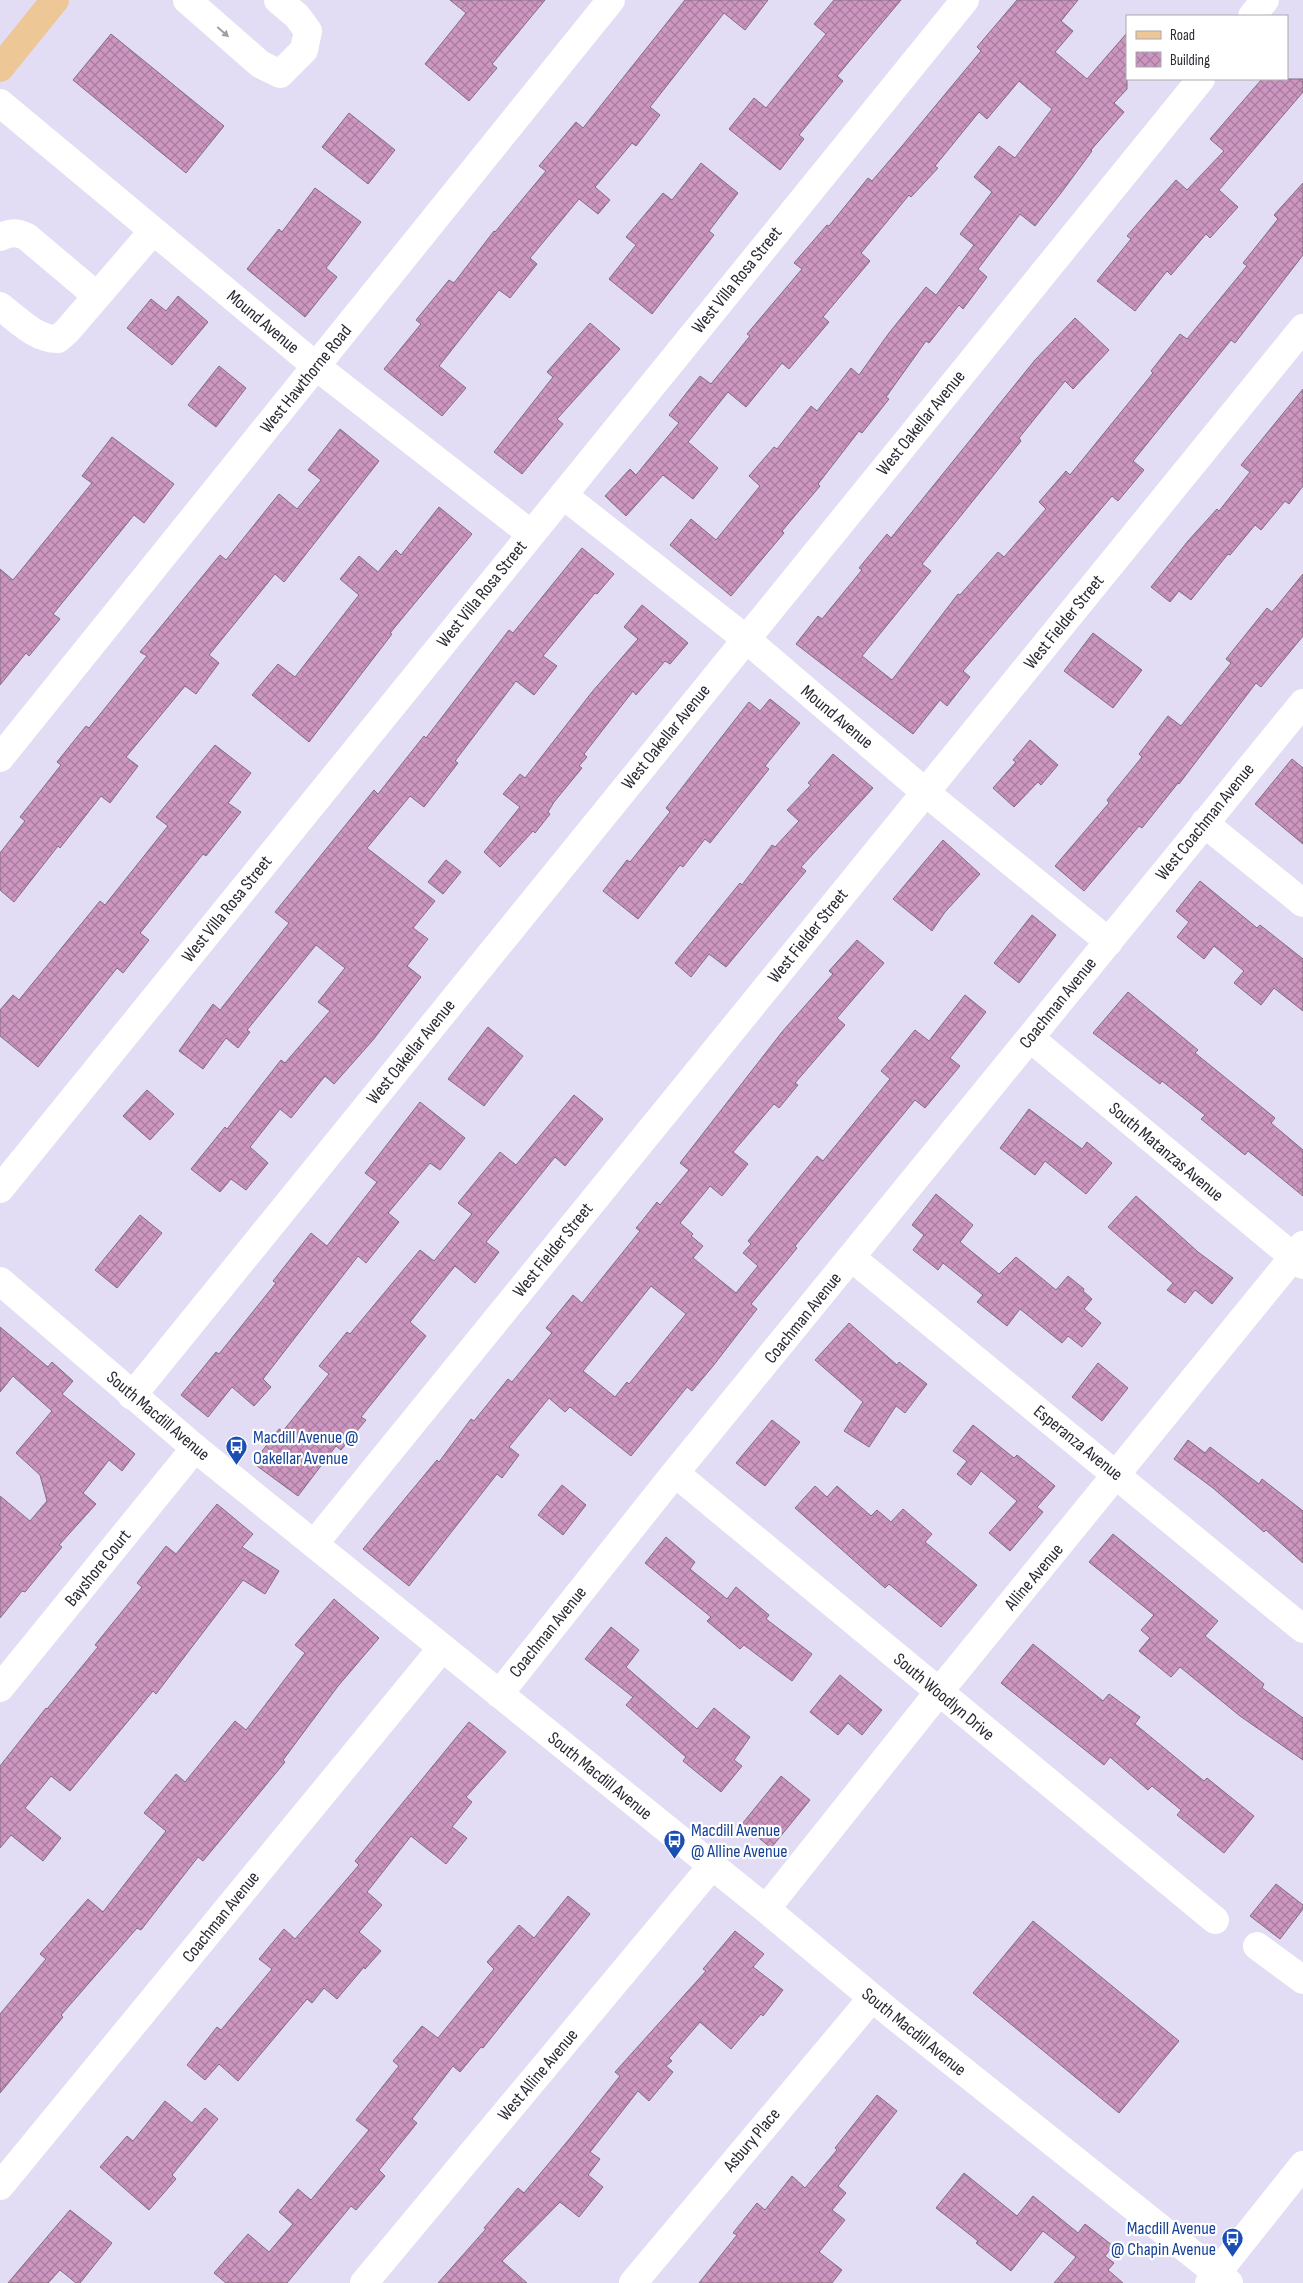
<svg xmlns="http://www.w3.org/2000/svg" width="1303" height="2283" font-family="'Sofia Sans Condensed',sans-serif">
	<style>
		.building { fill: url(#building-cross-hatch); stroke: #826f7e; fill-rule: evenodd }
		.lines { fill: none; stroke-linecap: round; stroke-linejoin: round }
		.minor { stroke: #fff; stroke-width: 28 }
		.major { stroke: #eec797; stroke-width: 28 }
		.oneway { fill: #a09fa3 }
		.labels { text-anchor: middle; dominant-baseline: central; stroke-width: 4.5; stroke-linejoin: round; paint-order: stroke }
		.street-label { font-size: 18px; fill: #2b2932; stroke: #fff }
		.transit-label { font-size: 18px; fill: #164399; stroke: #fff; text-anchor: start }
	</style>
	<defs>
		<pattern id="building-cross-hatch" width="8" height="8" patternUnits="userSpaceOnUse" patternTransform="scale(1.25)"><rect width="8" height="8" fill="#ce97c2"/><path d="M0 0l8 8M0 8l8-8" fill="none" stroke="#a77b9e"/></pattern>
	</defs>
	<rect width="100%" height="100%" fill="#e2dcf4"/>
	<path class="building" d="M 450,0 L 545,0 L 492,64 L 497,68 L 469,101 L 425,64 L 466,13 Z
		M 685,0 L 768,0 L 745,30 L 724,13 L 650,107 L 660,115 L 636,146 L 632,143 L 595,187 L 610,200 L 598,214 L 579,199 L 530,258 L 537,264 L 510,298 L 499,290 L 439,366 L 466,388 L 442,416 L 384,369 L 421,324 L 416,320 L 449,280 L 454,283 L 494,231 L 495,232 L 546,171 L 539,166 L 576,122 L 583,128 Z
		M 834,0 L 901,0 L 837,76 L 843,81 L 799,135 L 804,139 L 780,170 L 729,129 L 754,98 L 766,108 L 826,34 L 814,24 Z
		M 1017,0 L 1078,0 L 1061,21 L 1073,31 L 1055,52 L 1087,79 L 1127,33 L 1127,89 L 1114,103 L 1124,112 L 1091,150 L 1092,151 L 1061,193 L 1035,226 L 1020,214 L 978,269 L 987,277 L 963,309 L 959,305 L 929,343 L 926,341 L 886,397 L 889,399 L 862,433 L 859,431 L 818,484 L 820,486 L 782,531 L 784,533 L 731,596 L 670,545 L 691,519 L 716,540 L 760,486 L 749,476 L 774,447 L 777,449 L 811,406 L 817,411 L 851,368 L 859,375 L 889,333 L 926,287 L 936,295 L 974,245 L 960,234 L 992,192 L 974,177 L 999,146 L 1015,158 L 1052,109 L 1019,81 L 987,119 L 979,112 L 935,166 L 938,168 L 911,197 L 909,195 L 861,253 L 870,261 L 823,317 L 829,322 L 789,369 L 782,363 L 746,407 L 728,392 L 688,442 L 718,468 L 693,499 L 663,475 L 626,516 L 605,496 L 630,469 L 636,475 L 679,423 L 669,415 L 700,376 L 711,384 L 750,336 L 747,334 L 802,269 L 794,263 L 827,225 L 829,226 L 868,178 L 872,181 L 902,146 L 981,51 L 977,47 Z
		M 111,34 L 224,126 L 186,173 L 73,80 Z
		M 1262,79 L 1303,79 L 1303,92 L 1219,190 L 1238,207 L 1210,238 L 1206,234 L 1171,275 L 1167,271 L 1135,311 L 1097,281 L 1131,239 L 1127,236 L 1176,180 L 1187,190 L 1224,151 L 1210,139 Z
		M 349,113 L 395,150 L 368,184 L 322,147 Z
		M 701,163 L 738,193 L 709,231 L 714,235 L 652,314 L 609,279 L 636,245 L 626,237 L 663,193 L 672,200 Z
		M 1303,183 L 1303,255 L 1235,343 L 1231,340 L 1133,461 L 1144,470 L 1118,501 L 1112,496 L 963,671 L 970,677 L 947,706 L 940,700 L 913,734 L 796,644 L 818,616 L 822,619 L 862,570 L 859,568 L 887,534 L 891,538 L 1035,360 L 1075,318 L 1109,350 L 1073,389 L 1065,381 L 1019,438 L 1021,441 L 922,564 L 931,571 L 862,656 L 892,680 L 958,594 L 960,595 L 998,552 L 1004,557 L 1046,509 L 1039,502 L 1066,471 L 1070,475 L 1153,373 L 1151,371 L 1180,334 L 1187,339 L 1247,266 L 1243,263 L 1278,219 L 1274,215 Z
		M 315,188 L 361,222 L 326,268 L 337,277 L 305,317 L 247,269 L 279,229 L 282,232 Z
		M 178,296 L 208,322 L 172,365 L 127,328 L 151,299 L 166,311 Z
		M 590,323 L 620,349 L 557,419 L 563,424 L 522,474 L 494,452 L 553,377 L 547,372 Z
		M 219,366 L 246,388 L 216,427 L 188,405 Z
		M 1303,389 L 1303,486 L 1289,504 L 1285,501 L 1261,530 L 1255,525 L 1230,555 L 1228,554 L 1191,600 L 1179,591 L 1170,602 L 1151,587 L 1188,541 L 1217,509 L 1219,511 L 1250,472 L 1241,465 Z
		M 340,429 L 379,461 L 284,582 L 275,574 L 209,655 L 219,663 L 196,694 L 185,686 L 126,757 L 138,766 L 110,803 L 101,796 L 60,848 L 58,846 L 14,902 L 0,890 L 0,853 L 25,821 L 20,817 L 61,765 L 57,762 L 86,726 L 89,728 L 147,656 L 140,652 L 220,555 L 226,560 L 279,494 L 297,509 L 321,480 L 308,470 Z
		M 112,437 L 174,484 L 144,523 L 134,515 L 53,614 L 60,619 L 29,656 L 26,653 L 0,685 L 0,569 L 13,580 L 92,483 L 82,476 Z
		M 439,507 L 472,534 L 390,633 L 392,634 L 309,742 L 252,695 L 278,664 L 295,677 L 359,595 L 340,579 L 359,556 L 378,572 L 396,550 L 401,555 Z
		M 582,548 L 614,574 L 597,594 L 595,593 L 543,656 L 557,666 L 534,695 L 516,681 L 455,761 L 458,763 L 424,807 L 410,796 L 367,848 L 435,901 L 413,928 L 428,939 L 407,966 L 421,977 L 373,1040 L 334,1084 L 325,1076 L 291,1118 L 280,1109 L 250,1147 L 268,1163 L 246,1190 L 231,1179 L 220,1192 L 191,1169 L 225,1127 L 227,1129 L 281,1060 L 285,1063 L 330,1011 L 318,1002 L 345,968 L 316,945 L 247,1030 L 250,1032 L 238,1048 L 226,1038 L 203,1069 L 179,1051 L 213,1004 L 220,1010 L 289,923 L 275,912 L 374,790 L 378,794 L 424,736 L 426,738 L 509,630 L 513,633 Z
		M 1303,574 L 1303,636 L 1261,687 L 1256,683 L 1179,784 L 1178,783 L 1142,828 L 1139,826 L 1084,891 L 1055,866 L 1109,803 L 1107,800 L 1142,757 L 1139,754 L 1168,716 L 1181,726 L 1231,663 L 1226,659 L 1267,608 L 1272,612 Z
		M 642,605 L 688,643 L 670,664 L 665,661 L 636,695 L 633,691 L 584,754 L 587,757 L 579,766 L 582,768 L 554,802 L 548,812 L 550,814 L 535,833 L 533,831 L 500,867 L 484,852 L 520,807 L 503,794 L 520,774 L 525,778 L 592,692 L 638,639 L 624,627 Z
		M 1093,633 L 1142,670 L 1113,708 L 1064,671 Z
		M 770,699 L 800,723 L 765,766 L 769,769 L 710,843 L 705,839 L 683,867 L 680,865 L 638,919 L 603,891 L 627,860 L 630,862 L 670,812 L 666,808 L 749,702 L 760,711 Z
		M 1030,740 L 1058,765 L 1041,785 L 1038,782 L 1014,807 L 993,788 L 1016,762 L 1013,760 Z
		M 215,745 L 251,773 L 228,803 L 241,812 L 206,856 L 203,854 L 140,933 L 149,940 L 123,973 L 117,968 L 38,1067 L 0,1036 L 0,1010 L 13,995 L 19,1000 L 100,901 L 105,905 L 168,826 L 156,817 Z
		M 833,754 L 873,788 L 801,867 L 806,871 L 726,967 L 709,954 L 691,977 L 675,963 L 740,883 L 742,885 L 772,845 L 775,847 L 799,821 L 787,810 L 811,785 L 808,783 Z
		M 1292,759 L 1303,768 L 1303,844 L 1255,804 Z
		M 943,840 L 980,874 L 945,912 L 932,931 L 893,899 Z
		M 446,860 L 461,872 L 443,894 L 428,882 Z
		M 1200,881 L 1257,928 L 1260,925 L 1303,959 L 1303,1011 L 1274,988 L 1261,1005 L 1234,983 L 1244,971 L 1214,946 L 1204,959 L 1177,937 L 1189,922 L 1176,911 Z
		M 1032,915 L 1056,935 L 1019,983 L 994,963 Z
		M 857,940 L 884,963 L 837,1018 L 845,1025 L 795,1083 L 798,1085 L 779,1108 L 774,1104 L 733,1152 L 748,1164 L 722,1196 L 710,1186 L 680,1223 L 693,1234 L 691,1236 L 703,1246 L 693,1258 L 736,1293 L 758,1266 L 743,1253 L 751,1244 L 748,1241 L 817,1156 L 823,1161 L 890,1079 L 881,1071 L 915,1030 L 929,1041 L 965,995 L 986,1012 L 950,1058 L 960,1066 L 925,1108 L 915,1100 L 795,1246 L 797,1248 L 751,1304 L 757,1309 L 713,1366 L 692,1391 L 687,1387 L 631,1456 L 570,1407 L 565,1412 L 549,1398 L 509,1447 L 519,1455 L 502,1478 L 497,1474 L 409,1586 L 363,1549 L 437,1460 L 439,1462 L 471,1419 L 474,1421 L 508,1379 L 512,1382 L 552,1333 L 546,1328 L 573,1295 L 582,1303 L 640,1231 L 636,1228 L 642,1221 L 657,1202 L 660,1205 L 689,1170 L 680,1163 L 782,1032 L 833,974 L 829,971 ZM 651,1286 L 686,1314 L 629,1384 L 627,1382 L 615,1397 L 583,1371 Z
		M 1128,992 L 1198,1050 L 1195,1053 L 1275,1118 L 1271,1123 L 1303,1150 L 1303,1196 L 1248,1151 L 1245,1155 L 1201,1119 L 1205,1115 L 1162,1081 L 1160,1084 L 1093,1033 Z
		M 488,1027 L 523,1056 L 484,1106 L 448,1079 Z
		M 147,1090 L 174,1114 L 150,1140 L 123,1116 Z
		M 574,1095 L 603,1119 L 565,1166 L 555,1157 L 486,1242 L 499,1252 L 475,1283 L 455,1266 L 410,1322 L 426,1336 L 361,1417 L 366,1420 L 341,1450 L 336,1446 L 298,1496 L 253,1463 L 279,1429 L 283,1431 L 329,1374 L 319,1366 L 347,1332 L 350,1334 L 420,1250 L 434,1261 L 472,1214 L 458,1203 L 500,1152 L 516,1165 Z
		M 420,1102 L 465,1138 L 440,1170 L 430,1163 L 388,1213 L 399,1222 L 366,1263 L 358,1256 L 263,1379 L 271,1387 L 254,1406 L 232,1387 L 208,1417 L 181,1395 L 216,1352 L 219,1354 L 276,1283 L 273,1281 L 311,1233 L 327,1246 L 377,1182 L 365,1173 Z
		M 1029,1109 L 1082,1149 L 1087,1142 L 1112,1163 L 1086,1194 L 1045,1161 L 1035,1175 L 1000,1148 Z
		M 936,1194 L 973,1225 L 960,1242 L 999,1274 L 1016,1257 L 1056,1290 L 1068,1276 L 1084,1289 L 1083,1291 L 1092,1299 L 1084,1309 L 1101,1323 L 1082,1347 L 1068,1336 L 1062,1343 L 1020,1309 L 1007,1326 L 977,1302 L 983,1295 L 943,1263 L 938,1270 L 913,1250 L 924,1235 L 912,1225 Z
		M 1136,1196 L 1198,1252 L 1233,1278 L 1212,1304 L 1195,1290 L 1185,1303 L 1167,1290 L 1173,1283 L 1108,1227 Z
		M 140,1215 L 162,1233 L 117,1288 L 95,1270 Z
		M 849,1323 L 897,1365 L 899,1362 L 927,1384 L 905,1413 L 896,1406 L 869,1447 L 844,1431 L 863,1402 L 815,1360 Z
		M 0,1327 L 48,1367 L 52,1362 L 73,1381 L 62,1394 L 135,1454 L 122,1471 L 109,1460 L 83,1493 L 96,1504 L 59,1545 L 62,1547 L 25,1592 L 22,1591 L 0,1618 L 0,1496 L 30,1521 L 47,1501 L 40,1475 L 16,1453 L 52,1411 L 13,1376 L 0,1392 Z
		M 1098,1363 L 1128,1388 L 1102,1421 L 1072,1397 Z
		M 772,1420 L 800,1442 L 765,1486 L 736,1463 Z
		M 973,1425 L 1014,1458 L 1017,1455 L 1055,1486 L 1037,1507 L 1043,1512 L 1010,1551 L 989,1533 L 1017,1501 L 981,1471 L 971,1485 L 957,1474 L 967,1461 L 953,1451 Z
		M 1188,1440 L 1205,1453 L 1210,1447 L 1259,1484 L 1262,1479 L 1303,1511 L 1303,1563 L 1266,1530 L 1264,1532 L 1213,1488 L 1174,1459 Z
		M 562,1485 L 586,1505 L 563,1535 L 538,1515 Z
		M 815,1486 L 827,1497 L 837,1486 L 871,1516 L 877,1510 L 891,1522 L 903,1509 L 932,1534 L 925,1542 L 977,1585 L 941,1627 L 889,1584 L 885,1588 L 795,1508 Z
		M 217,1504 L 253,1534 L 242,1547 L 279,1571 L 265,1594 L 243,1580 L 156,1694 L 153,1691 L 70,1791 L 51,1776 L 25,1808 L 61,1838 L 43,1861 L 11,1835 L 0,1848 L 0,1766 L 46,1708 L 47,1709 L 98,1647 L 95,1645 L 142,1587 L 137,1583 L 166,1546 L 176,1554 Z
		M 1113,1534 L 1218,1621 L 1205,1636 L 1264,1684 L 1262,1688 L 1303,1718 L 1303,1760 L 1240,1716 L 1180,1667 L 1171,1677 L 1139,1651 L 1150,1638 L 1141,1630 L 1154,1615 L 1089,1562 Z
		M 666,1537 L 695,1562 L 690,1569 L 727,1599 L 736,1587 L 769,1615 L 766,1619 L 812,1654 L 792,1681 L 744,1645 L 740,1649 L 707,1621 L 711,1617 L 645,1563 Z
		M 334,1599 L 379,1638 L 338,1686 L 283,1760 L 285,1762 L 247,1808 L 203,1861 L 198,1857 L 141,1930 L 137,1928 L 61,2015 L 63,2017 L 0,2093 L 0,2014 L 46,1959 L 40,1954 L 88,1899 L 103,1912 L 166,1831 L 144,1813 L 176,1774 L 185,1782 L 235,1721 L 246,1730 L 305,1653 L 295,1645 Z
		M 611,1627 L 639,1650 L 626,1667 L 697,1729 L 714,1708 L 750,1737 L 734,1760 L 742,1766 L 721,1792 L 683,1761 L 686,1757 L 626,1705 L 633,1697 L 585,1659 Z
		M 1033,1644 L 1103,1701 L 1109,1694 L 1140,1717 L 1135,1724 L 1204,1781 L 1207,1778 L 1254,1816 L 1224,1853 L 1177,1815 L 1181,1810 L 1152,1786 L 1148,1790 L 1110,1757 L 1104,1765 L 1001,1683 Z
		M 840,1675 L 882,1710 L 862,1735 L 848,1723 L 838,1735 L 810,1712 Z
		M 469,1722 L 506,1752 L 466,1797 L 472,1802 L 452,1827 L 467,1838 L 446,1864 L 411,1836 L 367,1892 L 382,1905 L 359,1932 L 381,1951 L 365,1969 L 364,1967 L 337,1999 L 324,1988 L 312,2003 L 307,1999 L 238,2081 L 219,2064 L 205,2080 L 187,2065 L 217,2027 L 221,2030 L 272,1969 L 259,1959 L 284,1929 L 295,1939 L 359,1865 L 355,1861 Z
		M 781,1776 L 810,1800 L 771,1848 L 742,1824 Z
		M 1276,1884 L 1303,1905 L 1303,1909 L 1280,1939 L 1250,1916 Z
		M 568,1896 L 590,1914 L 483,2048 L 481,2047 L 460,2072 L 453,2066 L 412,2119 L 417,2123 L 379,2170 L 385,2176 L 356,2210 L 351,2206 L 287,2283 L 226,2283 L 214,2273 L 248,2234 L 269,2252 L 293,2224 L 279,2212 L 298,2189 L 311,2200 L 369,2130 L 356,2120 L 399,2066 L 393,2061 L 422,2026 L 438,2038 L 494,1969 L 487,1962 L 519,1925 L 534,1938 Z
		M 1033,1921 L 1179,2041 L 1119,2113 L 973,1993 Z
		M 735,1931 L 764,1954 L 753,1967 L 783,1990 L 763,2016 L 761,2014 L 731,2049 L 700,2022 L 669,2058 L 672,2061 L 666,2066 L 673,2072 L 649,2101 L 638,2091 L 590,2152 L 600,2159 L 588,2175 L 603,2187 L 579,2217 L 560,2202 L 502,2261 L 527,2283 L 438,2283 L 486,2229 L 484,2228 L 518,2188 L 524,2193 L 571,2137 L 620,2076 L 615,2072 L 706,1971 L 703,1969 Z
		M 877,2095 L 897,2111 L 838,2186 L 846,2193 L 832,2210 L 845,2220 L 819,2252 L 842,2270 L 832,2283 L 699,2283 L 737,2235 L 733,2233 L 757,2203 L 765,2210 L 792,2176 L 805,2188 L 837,2150 L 835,2148 Z
		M 165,2101 L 192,2123 L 205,2108 L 218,2119 L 172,2175 L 176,2179 L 149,2210 L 100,2167 L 127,2136 L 133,2141 Z
		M 964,2173 L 1017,2216 L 1033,2196 L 1078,2233 L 1085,2224 L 1113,2246 L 1105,2256 L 1114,2263 L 1108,2270 L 1123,2283 L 1054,2283 L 1076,2257 L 1043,2231 L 1011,2271 L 976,2243 L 978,2241 L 936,2208 Z
		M 70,2210 L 112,2243 L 80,2283 L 76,2283 L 60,2270 L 48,2283 L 8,2283 Z"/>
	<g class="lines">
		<path class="minor" d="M 187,0 L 260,64 L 280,74 L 304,50 L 308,31 L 297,16 L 278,0
			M 1252,16 L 1265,0
			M 0,103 L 317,367 L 531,534
			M 0,237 C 11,232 17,232 27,237 L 97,296
			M 0,306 C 17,319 35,339 58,339 L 67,331 L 153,231
			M 563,495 L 746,639 L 925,792 L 1109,942
			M 0,758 L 611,0
			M 1204,823 L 1303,903
			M 1030,1038 L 1303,1265
			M 0,1189 L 965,0
			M 852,1258 L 1303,1629
			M 0,1281 L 195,1448 L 766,1909 L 893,2015 L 1229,2283
			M 132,1396 L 1201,79
			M 675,1473 L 1215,1920
			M 314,1544 L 1303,328
			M 0,1688 L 195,1448
			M 499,1694 L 675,1473 L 1303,703
			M 766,1909 L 938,1693 L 1303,1245
			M 1257,1946 L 1303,1980
			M 0,2186 L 442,1648
			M 364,2283 L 711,1867
			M 633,2283 L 872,1998
			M 1209,2283 L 1303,2165"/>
		<path class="major" d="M 0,68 L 55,0"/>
	</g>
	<defs><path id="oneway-solid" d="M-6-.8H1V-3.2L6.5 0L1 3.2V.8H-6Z" transform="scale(1.25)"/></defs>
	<use class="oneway" href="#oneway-solid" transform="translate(223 32) rotate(41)"/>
	<defs>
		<symbol id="bus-pin" viewBox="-11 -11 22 30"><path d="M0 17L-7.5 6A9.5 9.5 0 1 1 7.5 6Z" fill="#1a4fb4" stroke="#fff"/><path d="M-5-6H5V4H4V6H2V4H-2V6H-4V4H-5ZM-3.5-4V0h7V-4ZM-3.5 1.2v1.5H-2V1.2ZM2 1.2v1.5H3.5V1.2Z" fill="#fff"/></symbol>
	</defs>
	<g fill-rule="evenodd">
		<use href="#bus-pin" x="224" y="1434" width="25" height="34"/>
		<use href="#bus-pin" x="662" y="1828" width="25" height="34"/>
		<use href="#bus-pin" x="1220" y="2226" width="25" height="34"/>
	</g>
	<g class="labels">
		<g class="street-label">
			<text transform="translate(737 280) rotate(-51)">West Villa Rosa Street</text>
			<text transform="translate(263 322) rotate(40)">Mound Avenue</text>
			<text transform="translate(306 379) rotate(-51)">West Hawthorne Road</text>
			<text transform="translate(921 423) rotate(-51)">West Oakellar Avenue</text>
			<text transform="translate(482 594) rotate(-51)">West Villa Rosa Street</text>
			<text transform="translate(1064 622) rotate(-51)">West Fielder Street</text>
			<text transform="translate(837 717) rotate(40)">Mound Avenue</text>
			<text transform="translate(666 737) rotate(-51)">West Oakellar Avenue</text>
			<text transform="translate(1205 822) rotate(-51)">West Coachman Avenue</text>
			<text transform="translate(227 909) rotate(-51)">West Villa Rosa Street</text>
			<text transform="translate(808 936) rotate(-51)">West Fielder Street</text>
			<text transform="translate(1058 1003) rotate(-51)">Coachman Avenue</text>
			<text transform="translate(411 1052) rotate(-51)">West Oakellar Avenue</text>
			<text transform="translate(1166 1152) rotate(40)">South Matanzas Avenue</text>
			<text transform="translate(553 1250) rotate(-51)">West Fielder Street</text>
			<text transform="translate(803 1318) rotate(-51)">Coachman Avenue</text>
			<text transform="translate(158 1416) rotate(40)">South Macdill Avenue</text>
			<text transform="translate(1078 1443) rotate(39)">Esperanza Avenue</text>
			<text transform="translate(98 1568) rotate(-51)">Bayshore Court</text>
			<text transform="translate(1034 1577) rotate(-50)">Alline Avenue</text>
			<text transform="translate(548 1632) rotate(-51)">Coachman Avenue</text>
			<text transform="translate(944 1697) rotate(40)">South Woodlyn Drive</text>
			<text transform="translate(600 1776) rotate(39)">South Macdill Avenue</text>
			<text transform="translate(221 1917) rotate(-51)">Coachman Avenue</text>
			<text transform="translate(914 2032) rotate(39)">South Macdill Avenue</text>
			<text transform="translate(538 2075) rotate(-50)">West Alline Avenue</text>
			<text transform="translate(752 2140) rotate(-50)">Asbury Place</text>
		</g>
		<g class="transit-label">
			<text x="253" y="1437">Macdill Avenue @<tspan x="253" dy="21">Oakellar Avenue</tspan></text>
			<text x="691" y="1830">Macdill Avenue<tspan x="691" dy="21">@ Alline Avenue</tspan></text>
			<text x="1216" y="2228" text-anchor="end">Macdill Avenue<tspan x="1216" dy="21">@ Chapin Avenue</tspan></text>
		</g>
	</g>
	<rect x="1126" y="15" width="162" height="65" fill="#ffffff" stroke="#aaa9ad"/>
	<rect x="1136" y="31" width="25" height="8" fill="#eec797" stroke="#aaa9ad"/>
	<text x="1170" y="40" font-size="15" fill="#2b2932">Road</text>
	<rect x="1136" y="52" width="25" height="15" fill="url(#building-cross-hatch)" stroke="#aaa9ad"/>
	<text x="1170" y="65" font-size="15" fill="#2b2932">Building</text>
</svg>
